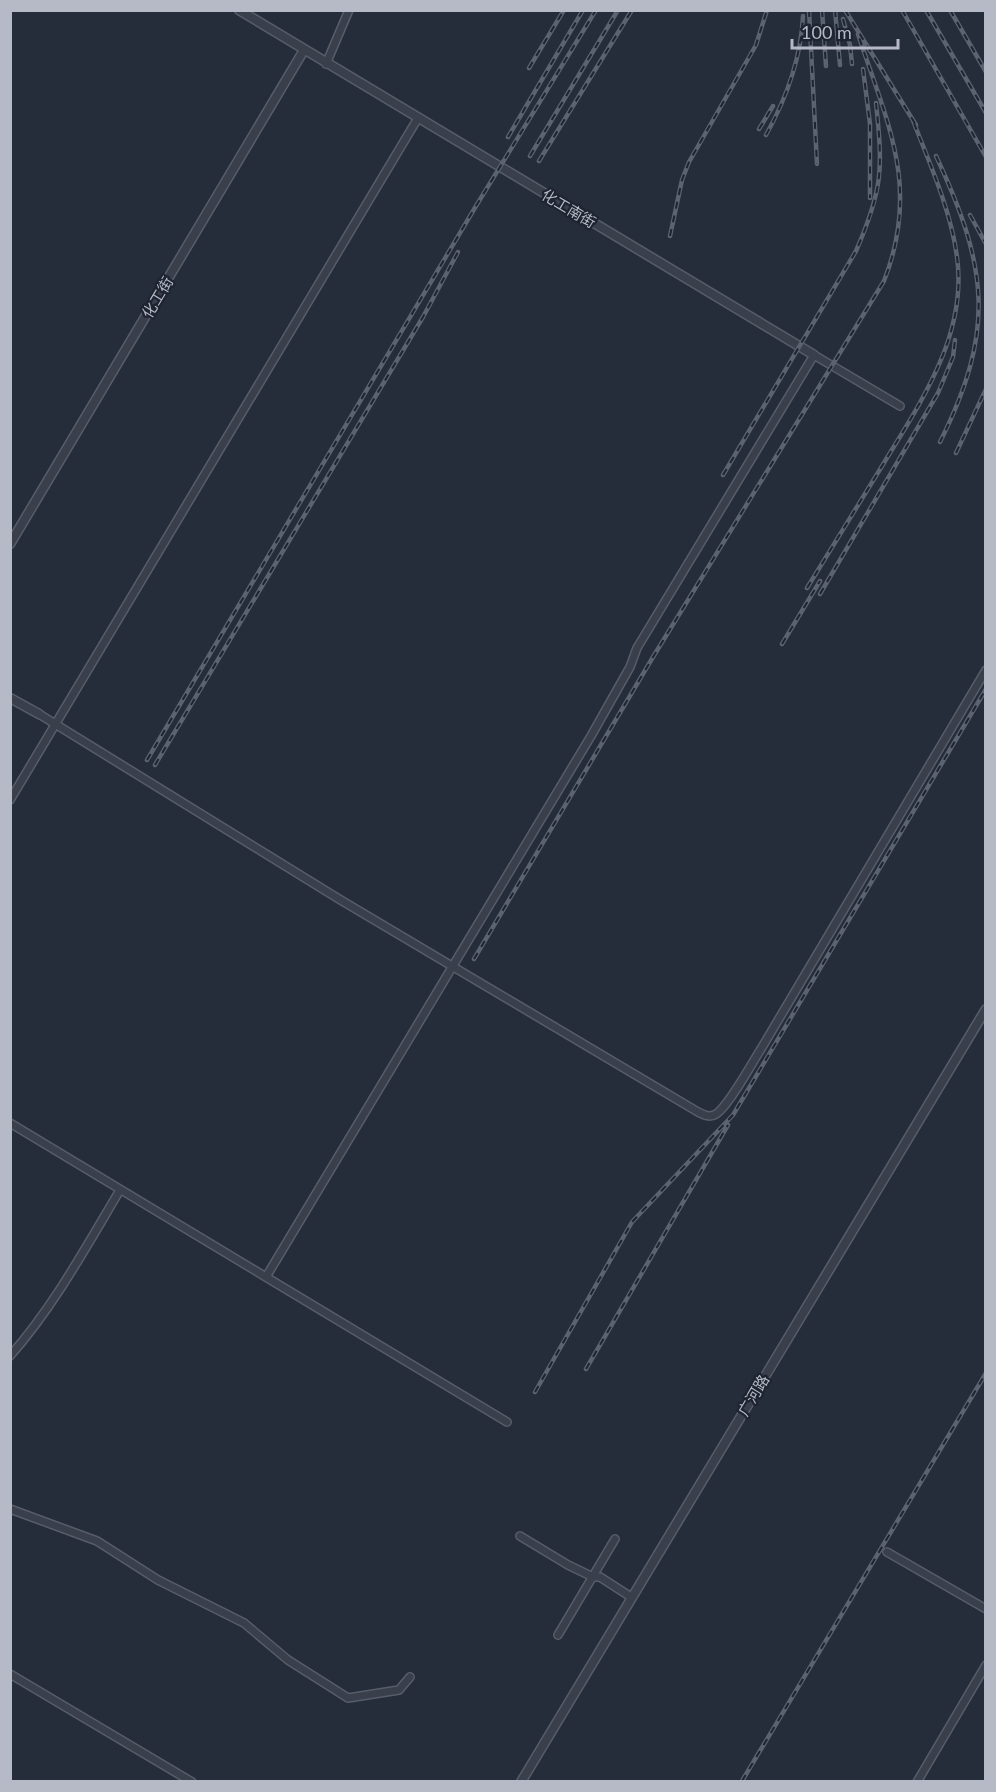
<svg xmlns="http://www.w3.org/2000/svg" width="996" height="1792" font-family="Lato,'Noto Sans SC',sans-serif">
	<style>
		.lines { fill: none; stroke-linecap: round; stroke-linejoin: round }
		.minor-casing { stroke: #575d69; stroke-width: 10 }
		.tertiary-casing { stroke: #575d69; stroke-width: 11 }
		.minor { stroke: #393f4b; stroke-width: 7 }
		.tertiary { stroke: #393f4b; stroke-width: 8 }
		.rail-casing { stroke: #5b6371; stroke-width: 4.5 }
		.rail { stroke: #1e2430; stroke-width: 2; stroke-dasharray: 7; stroke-linecap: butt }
		.labels { text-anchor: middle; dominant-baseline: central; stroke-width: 4.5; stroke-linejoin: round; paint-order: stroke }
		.street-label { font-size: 15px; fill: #b5bac6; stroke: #1e2430 }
	</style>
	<rect width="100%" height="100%" fill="#252d3a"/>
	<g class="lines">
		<defs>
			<path id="minor" d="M 326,64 L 349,10
				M 39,714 L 339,899 L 698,1112 C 704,1115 710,1118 716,1114 C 728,1107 752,1063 761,1049 L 986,670
				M 10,800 L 418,118
				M 10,1123 L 507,1422
				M 266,1277 L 591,736 L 630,667 L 637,648 L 814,355 L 900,406
				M 10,1356 C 54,1306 86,1247 120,1190
				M 10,1509 L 97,1541 L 158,1580 L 244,1623 L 288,1660 L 348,1698 L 399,1690 L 410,1677
				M 520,1536 L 568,1565 L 593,1577 L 600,1577 L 631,1597
				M 887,1552 L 986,1609
				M 558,1635 L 615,1539
				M 10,1674 L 192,1782
				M 917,1782 L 986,1665"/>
			<path id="tertiary" d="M 239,10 L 814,355
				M 10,544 L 304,50
				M 10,698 L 39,714
				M 521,1782 L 986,1009"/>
		</defs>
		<use href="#minor" class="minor-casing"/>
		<use href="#tertiary" class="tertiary-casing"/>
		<use href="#minor" class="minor"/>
		<use href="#tertiary" class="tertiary"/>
		<defs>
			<path id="rail" d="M 809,10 L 817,164
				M 822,10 L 826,66
				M 835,10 L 840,65
				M 845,10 L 916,125
				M 902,10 L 986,157
				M 926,10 L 986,113
				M 950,10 L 986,72
				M 985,10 L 986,11
				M 843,19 L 850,45 L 852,64
				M 529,68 L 564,10
				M 863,69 L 870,124 L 870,198
				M 759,129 L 773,106
				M 766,135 C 786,99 801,58 803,16
				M 508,137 L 583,10
				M 530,156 L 618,10
				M 936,156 C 988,267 996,330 940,442
				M 539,161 L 632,10
				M 970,215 L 986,244
				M 670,236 L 682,180 L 689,162 L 756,45 L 767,10
				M 956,453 L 986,389
				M 723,475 L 856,251 C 883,189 883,169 876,103
				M 807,588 C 831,549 855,510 879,471 C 918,406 968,337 957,257 C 951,210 929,162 912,118
				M 820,594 L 938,393 L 953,357 L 955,340
				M 782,644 L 820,581
				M 147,760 L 476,206 L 596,10
				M 155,765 L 423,317 L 458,252
				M 474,959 L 653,657 L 884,281 C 921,186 887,123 858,34
				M 586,1369 L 728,1125
				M 535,1392 L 632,1222 L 733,1115 L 986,689
				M 742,1781 L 986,1373"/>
		</defs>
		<use href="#rail" class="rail-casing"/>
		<use href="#rail" class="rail"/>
	</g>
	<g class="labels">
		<g class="street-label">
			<text transform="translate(569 208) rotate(31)">化工南街</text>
			<text transform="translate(157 297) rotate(-59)">化工街</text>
			<text transform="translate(753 1395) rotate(-59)">广河路</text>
		</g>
	</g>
	<rect width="996" height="1792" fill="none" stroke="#b5bac6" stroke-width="24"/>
	<path d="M792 39v9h106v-9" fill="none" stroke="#b5bac6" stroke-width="3"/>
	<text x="801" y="39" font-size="18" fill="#b5bac6" stroke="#1e2430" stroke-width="4.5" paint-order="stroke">100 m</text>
</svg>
